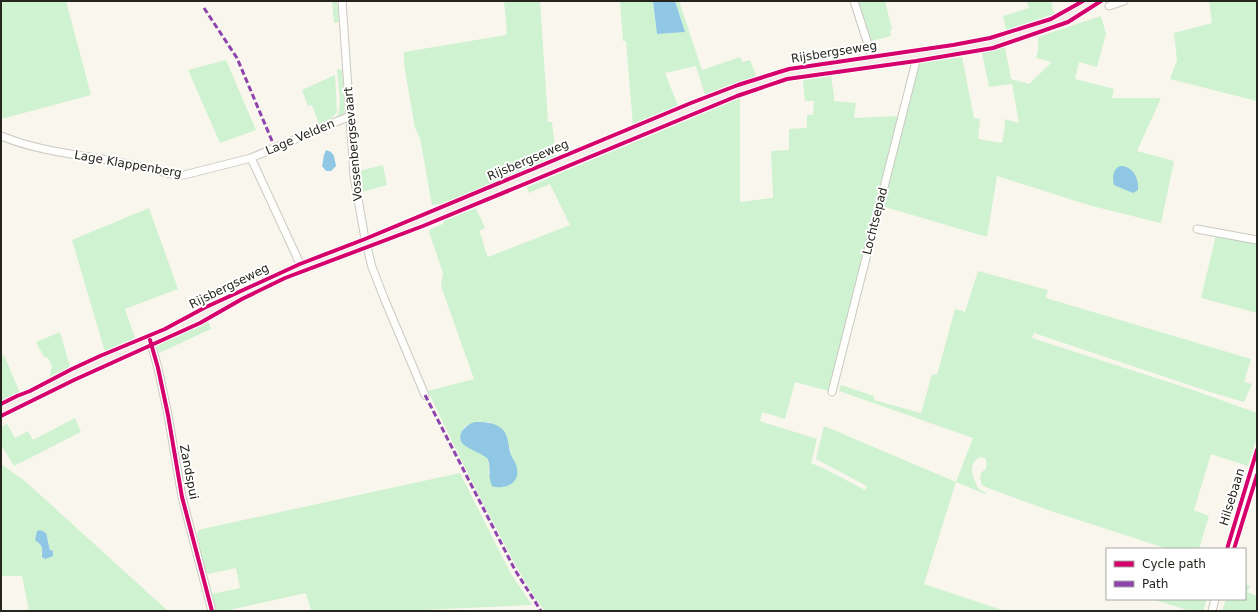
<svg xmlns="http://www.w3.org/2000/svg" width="1258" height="612" font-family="'DejaVu Sans',sans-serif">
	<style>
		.green { fill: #cff2d1; fill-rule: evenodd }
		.water { fill: #8fc7e5 }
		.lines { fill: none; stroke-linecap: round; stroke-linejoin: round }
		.minor-casing { stroke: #cbc9c2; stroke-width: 9 }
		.major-casing { stroke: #d5d4d0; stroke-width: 11 }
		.minor { stroke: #fefefc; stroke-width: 7 }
		.major { stroke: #f3eee8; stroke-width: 9 }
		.quiet { stroke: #8e44ad; stroke-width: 3; stroke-dasharray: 6 3; stroke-linecap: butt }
		.cycleway-casing { stroke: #fff; stroke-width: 6 }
		.cycleway { stroke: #d6006c; stroke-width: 4 }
		.labels { text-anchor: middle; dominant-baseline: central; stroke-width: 4; stroke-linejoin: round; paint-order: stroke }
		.street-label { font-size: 12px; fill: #25241e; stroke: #fff }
	</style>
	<rect width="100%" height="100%" fill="#f9f6ed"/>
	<path class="green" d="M 1,1 L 66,1 L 91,95 L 1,119 Z
		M 332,1 L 337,1 L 339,22 L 334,23 Z
		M 504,1 L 540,1 L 548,122 L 552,122 L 556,158 L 440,206 L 439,204 L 432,205 L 420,138 L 415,128 L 404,64 L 404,52 L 506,35 L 507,33 Z
		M 620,1 L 653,1 L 657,34 L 685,32 L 675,1 L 679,1 L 702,70 L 740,57 L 743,62 L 750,60 L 756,76 L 705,95 L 696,66 L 665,73 L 678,106 L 633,126 L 626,41 L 623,41 Z
		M 858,1 L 885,1 L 892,29 L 890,30 L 891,36 L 871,41 Z
		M 1027,1 L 1051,1 L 1054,14 L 1006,30 L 1003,16 L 1029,8 Z
		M 1209,1 L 1257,1 L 1257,101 L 1170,79 L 1177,60 L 1174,33 L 1212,23 Z
		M 1101,16 L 1106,34 L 1097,67 L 1079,62 L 1075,79 L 1114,89 L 1112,98 L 1161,98 L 1137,151 L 1174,161 L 1161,223 L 1092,206 L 997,176 L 987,237 L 882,206 L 919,63 L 962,57 L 974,118 L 980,119 L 978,139 L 1002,143 L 1005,126 L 1004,119 L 1019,123 L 1012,84 L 989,87 L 982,53 L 1005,47 L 1011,79 L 1029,84 L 1052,62 L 1036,58 L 1038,51 L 1038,37 Z
		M 226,60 L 256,130 L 220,143 L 188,70 Z
		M 337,69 L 342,70 L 345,115 L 336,118 C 343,109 338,81 337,69 Z
		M 335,75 L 337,112 L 332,118 L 319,124 L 312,105 L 308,106 L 302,90 Z
		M 831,76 L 834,96 L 834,101 L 856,103 L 854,118 L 900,116 L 829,391 L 795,382 L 785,419 L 762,412 L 760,421 L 817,439 L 811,463 L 825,469 L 865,490 L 867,486 L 816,459 L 824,426 L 956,482 L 973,438 L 839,391 L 841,385 L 874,396 L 874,400 L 921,413 L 932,374 L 937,375 L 955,309 L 965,312 L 978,271 L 1048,290 L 1046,298 L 1251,359 L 1244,382 L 1252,384 L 1244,402 L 1210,392 L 1034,333 L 1032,338 L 1193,390 L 1257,413 L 1257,437 L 1248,466 L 1211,454 L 1194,510 L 1209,516 L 1199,549 L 1168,549 L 1051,511 L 988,488 L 982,485 L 980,478 L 981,473 L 986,468 C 990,452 972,455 972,470 C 972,476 976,483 978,488 L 986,493 L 985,494 L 956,482 L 924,584 L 1005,611 L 545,611 C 524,584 509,553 493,522 C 470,479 449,435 428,391 L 474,379 L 441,286 L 443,273 L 429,232 L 431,229 L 443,224 L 444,221 L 476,208 L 485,228 L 479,231 C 483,240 484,248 488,257 L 570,225 L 550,184 L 529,193 L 527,187 L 740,98 L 740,202 L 773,198 L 771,151 L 789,150 L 789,129 L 807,128 L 807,115 L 813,115 L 814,101 L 805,101 L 803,80 ZM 475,422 L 489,422 L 502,429 L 510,448 L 511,454 L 488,474 L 489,468 L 487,457 L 464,445 L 461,436 L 464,427 Z
		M 383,165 L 387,185 L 362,192 L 359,171 Z
		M 149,208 L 178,289 L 125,309 L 135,338 L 105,352 L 72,240 Z
		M 1216,235 L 1257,242 L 1257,313 L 1201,298 Z
		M 208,321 L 211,329 L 159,353 L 156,346 Z
		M 60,332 L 70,367 L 49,379 L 52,366 L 48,358 L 44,357 L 36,342 Z
		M 4,355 L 20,393 L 1,401 L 1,357 Z
		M 75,418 L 81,432 L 14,466 L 1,445 L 1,427 L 7,424 L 15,438 L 28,431 L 33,440 Z
		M 1,464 L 25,481 L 168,611 L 29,611 L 22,576 L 1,576 ZM 35,537 L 48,539 L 50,550 L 41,555 C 44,547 41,544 35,539 Z
		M 460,473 L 511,574 L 532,605 L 401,611 L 311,611 L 306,593 L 225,611 L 216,611 L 216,610 L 212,594 L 240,588 L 236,568 L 208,574 L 205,570 L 197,534 L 198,531 L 202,529 Z
		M 1245,584 L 1250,586 L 1247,592 L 1257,596 L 1257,611 L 1222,611 L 1226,599 L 1245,599 Z
		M 1152,599 L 1207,599 L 1203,611 L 1190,611 Z"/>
	<path class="water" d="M 653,1 L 675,1 L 685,32 L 657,34 Z
		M 326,150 L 331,152 L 334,156 L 336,166 L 331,171 L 326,171 L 322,166 L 324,155 Z
		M 1120,166 C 1133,166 1139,178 1138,190 L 1133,193 L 1114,185 C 1112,178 1113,169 1120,166 Z
		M 475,422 C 484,422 495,422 502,429 C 509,435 508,447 511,455 C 513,460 517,464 517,469 C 520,484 503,490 492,486 C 487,475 492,467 487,458 C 480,453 471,450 464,445 C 454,436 466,424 475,422 Z
		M 40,530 L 46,533 L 50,550 L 53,551 L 53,556 L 45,559 L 42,557 C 42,547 44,547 35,540 L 37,531 Z"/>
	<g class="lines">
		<defs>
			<path id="minor" d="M 342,1 L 354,176 L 365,239 L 372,267 L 384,298 L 425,395
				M 854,1 L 873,60
				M 1109,6 L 1124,1
				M 1,136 C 35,150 72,154 108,160 C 131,164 153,170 176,175 L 184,175 L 251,158 L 350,116
				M 251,158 L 302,268
				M 1197,229 L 1257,240
				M 150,340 L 158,368 L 168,415 L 182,497 L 212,611
				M 832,392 L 916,61 L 916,55
				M 1230,549 L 1257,462
				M 1212,611 L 1215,599"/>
			<path id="major" d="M 1,410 L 77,372 L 174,329 L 285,275 L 436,215 L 735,91 L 788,75 L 873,60 L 989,43 L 1024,35 L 1059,21 L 1091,1"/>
		</defs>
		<use href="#minor" class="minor-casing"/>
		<use href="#major" class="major-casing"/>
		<use href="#minor" class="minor"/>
		<use href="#major" class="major"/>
		<path class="quiet" d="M 204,8 L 237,58 L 275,148
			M 425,395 L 515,570 L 541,611"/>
		<defs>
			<path id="cycleway" d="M 150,340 L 158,368 L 168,415 L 182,497 L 212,611
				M 1,404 L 17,396 L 30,391 L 72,369 L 100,356 L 165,329 L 204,308 L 300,264 L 365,239 L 691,103 L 738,85 L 789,69 L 953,45 L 990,38 L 1051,19 L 1083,1
				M 1,416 L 74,380 L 200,323 L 242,299 L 285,278 L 423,226 L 737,96 L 787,79 L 916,61 L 993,48 L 1068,22 L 1101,1
				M 1227,549 L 1257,450
				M 1234,549 L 1257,475"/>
		</defs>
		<use href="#cycleway" class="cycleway-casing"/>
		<use href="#cycleway" class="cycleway"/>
	</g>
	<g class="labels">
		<g class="street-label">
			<text transform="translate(834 52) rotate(-9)">Rijsbergseweg</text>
			<text transform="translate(300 137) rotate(-23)">Lage Velden</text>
			<text transform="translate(353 144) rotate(-95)">Vossenbergsevaart</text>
			<text transform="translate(528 160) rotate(-23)">Rijsbergseweg</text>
			<text transform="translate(128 164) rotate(10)">Lage Klappenberg</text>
			<text transform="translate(875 221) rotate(-76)">Lochtsepad</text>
			<text transform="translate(229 286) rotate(-26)">Rijsbergseweg</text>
			<text transform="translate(189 472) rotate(79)">Zandspui</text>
			<text transform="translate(1232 497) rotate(-73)">Hilsebaan</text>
		</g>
	</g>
	<rect width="1258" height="612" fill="none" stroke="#25241e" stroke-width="4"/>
	<rect x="1106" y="548" width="140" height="52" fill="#ffffff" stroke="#a8a7a5"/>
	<rect x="1114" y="561" width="20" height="6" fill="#d6006c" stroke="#a8a7a5"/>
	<text x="1142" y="568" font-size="12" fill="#25241e">Cycle path</text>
	<rect x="1114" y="581" width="20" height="6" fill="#8e44ad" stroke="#a8a7a5"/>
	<text x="1142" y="588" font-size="12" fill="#25241e">Path</text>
</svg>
